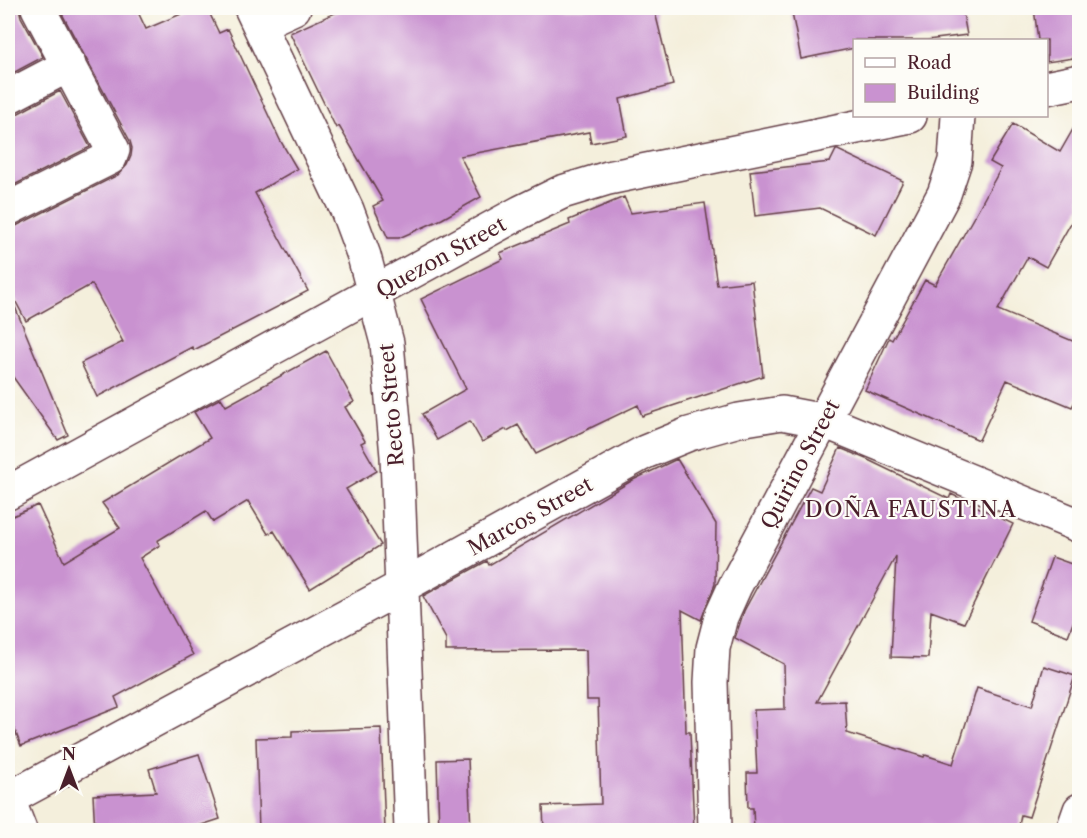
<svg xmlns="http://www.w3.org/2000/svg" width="1087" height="838" font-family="'Libre Caslon Text',serif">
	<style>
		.building { fill: #c992d0 }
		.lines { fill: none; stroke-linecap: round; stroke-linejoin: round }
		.street-casing { stroke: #643e46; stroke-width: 36 }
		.street { stroke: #fff; stroke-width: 33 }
		.labels { text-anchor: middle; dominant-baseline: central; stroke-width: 4.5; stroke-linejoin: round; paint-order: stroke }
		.street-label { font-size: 21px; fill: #4a1f2b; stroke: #fdfcf7 }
		.neighbourhood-label { font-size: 22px; letter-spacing: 1.5px; fill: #4a1f2b; stroke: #fdfcf7 }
	</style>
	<rect width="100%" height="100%" fill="#fdfcf7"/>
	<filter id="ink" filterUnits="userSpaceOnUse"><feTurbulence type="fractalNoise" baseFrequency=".0167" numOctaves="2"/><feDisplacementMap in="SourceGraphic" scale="12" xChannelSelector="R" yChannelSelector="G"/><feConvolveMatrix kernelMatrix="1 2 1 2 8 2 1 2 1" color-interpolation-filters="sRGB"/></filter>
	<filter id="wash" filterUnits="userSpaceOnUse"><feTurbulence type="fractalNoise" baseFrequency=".008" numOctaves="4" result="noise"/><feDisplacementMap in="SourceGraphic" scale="24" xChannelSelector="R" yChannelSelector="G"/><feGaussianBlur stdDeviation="1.35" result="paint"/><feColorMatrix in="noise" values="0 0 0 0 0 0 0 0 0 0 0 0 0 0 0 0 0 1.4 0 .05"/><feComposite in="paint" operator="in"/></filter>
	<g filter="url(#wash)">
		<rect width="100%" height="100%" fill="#f4efdc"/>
		<g id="blocks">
			<path class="building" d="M 8,8 L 19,8 L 21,17 L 43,57 L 11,74 L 8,68 Z
				M 59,8 L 136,8 L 146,29 L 195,8 L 207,8 L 219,33 L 228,29 L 280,140 L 297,169 L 255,193 L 308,291 L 194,350 L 192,347 L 97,397 L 81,363 L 123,342 L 92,284 L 26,321 L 8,287 L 8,228 L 16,226 L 118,175 L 127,165 L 131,156 L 132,148 L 130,141 Z
				M 346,8 L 654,8 L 673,85 L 620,99 L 627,136 L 591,143 L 589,132 L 460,156 L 481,197 L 442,219 L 399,238 L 388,238 L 373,206 L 383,201 L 339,126 L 336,128 L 290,33 Z
				M 791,8 L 962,8 L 967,35 L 927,40 L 855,40 L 855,48 L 801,59 Z
				M 1034,8 L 1080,8 L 1080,57 L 1047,62 L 1047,40 L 1038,40 Z
				M 60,91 L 90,147 L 8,188 L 8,116 L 17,114 Z
				M 1080,117 L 1080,207 L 1046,267 L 1028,257 L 998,310 L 1080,344 L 1080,391 L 1072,407 L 1007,380 L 979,440 L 865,390 L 889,338 L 892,340 L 925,280 L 935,285 L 980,206 L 1001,168 L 990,162 L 1013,124 L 1060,152 Z
				M 836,150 L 838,150 L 903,181 L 876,235 L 820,208 L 755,216 L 750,171 L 830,162 Z
				M 624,197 L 631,213 L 705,203 L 717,285 L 752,281 L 763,376 L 642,416 L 638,405 L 536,454 L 518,425 L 507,431 L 506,429 L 482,442 L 470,421 L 437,440 L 422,414 L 466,389 L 421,299 L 503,259 L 500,253 L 570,224 L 569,220 Z
				M 8,290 L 68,435 L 58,440 L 8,370 Z
				M 326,351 L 354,402 L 345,407 L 365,441 L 361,443 L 377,471 L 346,489 L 381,545 L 310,589 L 274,531 L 268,534 L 248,501 L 213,522 L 206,511 L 157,541 L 160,545 L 140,558 L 193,655 L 115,697 L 119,707 L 21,746 L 8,712 L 8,518 L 38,505 L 64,562 L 120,528 L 102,503 L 210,438 L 194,412 L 221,398 L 226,406 Z
				M 840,448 L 866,459 L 949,499 L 951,494 L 1013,524 L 964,623 L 931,611 L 928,658 L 891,657 L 896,556 L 817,702 L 845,701 L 847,733 L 924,757 L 925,755 L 953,764 L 977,688 L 1032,706 L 1044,666 L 1075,676 L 1029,817 L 1021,815 L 1018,831 L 754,831 L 753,808 L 748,808 L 747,773 L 757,773 L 754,710 L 785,709 L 784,664 L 735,638 L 744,611 L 811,487 L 820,491 Z
				M 677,459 L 716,524 L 715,584 L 701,620 L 682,610 L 686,732 L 690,732 L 694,831 L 544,831 L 543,806 L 601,804 L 598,700 L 587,700 L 586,650 L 446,651 L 446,639 L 423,596 L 487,561 L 489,565 L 633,480 Z
				M 1052,557 L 1080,567 L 1080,604 L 1068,636 L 1029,621 Z
				M 381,728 L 385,831 L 259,831 L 256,738 L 292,737 L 292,731 Z
				M 199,754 L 220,819 L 183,831 L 95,831 L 93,795 L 156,792 L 149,769 Z
				M 468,759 L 471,831 L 439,831 L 437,760 Z"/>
		</g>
	</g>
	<g filter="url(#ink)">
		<use href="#blocks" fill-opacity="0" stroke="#643e46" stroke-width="1.5"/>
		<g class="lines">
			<defs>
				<path id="street" d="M 251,8 L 347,210 L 364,256 L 387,343 L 397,456 L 411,830
					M 259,24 L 294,8
					M 1046,88 L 1080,81
					M 8,97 L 69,65
					M 8,209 L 110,158 L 113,150 L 38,8
					M 8,493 L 521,212 L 562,192 L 608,178 L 910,116
					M 8,799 L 401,587 L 645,452 L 689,434 L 739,420 L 782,413 L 824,421 L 1080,526
					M 8,799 L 20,830
					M 715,830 L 711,682 L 713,648 L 721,617 L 735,586 L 944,194 L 955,161 L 958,116
					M 1073,830 L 1080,810"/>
			</defs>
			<use href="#street" class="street-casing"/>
			<use href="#street" class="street"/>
		</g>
	</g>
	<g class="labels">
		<g class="street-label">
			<text transform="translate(441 257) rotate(-29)">Quezon Street</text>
			<text transform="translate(391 405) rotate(-95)">Recto Street</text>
			<text transform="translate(800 464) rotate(-62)">Quirino Street</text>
			<text transform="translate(530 516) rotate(-29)">Marcos Street</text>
		</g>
		<g class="neighbourhood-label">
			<text x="911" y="509">DOÑA FAUSTINA</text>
		</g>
	</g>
	<rect width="1087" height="838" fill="none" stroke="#fdfcf7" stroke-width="30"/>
	<rect x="853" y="39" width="195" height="78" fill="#fdfcf7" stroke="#b5a4a5" stroke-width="1.5"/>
	<rect x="865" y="58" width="30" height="9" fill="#ffffff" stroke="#b5a4a5" stroke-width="1.5"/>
	<text x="907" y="69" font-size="18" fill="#4a1f2b">Road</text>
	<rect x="865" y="84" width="30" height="18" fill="#c992d0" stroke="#b5a4a5" stroke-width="1.5"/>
	<text x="907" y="99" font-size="18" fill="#4a1f2b">Building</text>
	<g transform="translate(69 769)" stroke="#fdfcf7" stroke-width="4.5" paint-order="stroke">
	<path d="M0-4.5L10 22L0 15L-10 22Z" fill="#4a1f2b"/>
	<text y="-9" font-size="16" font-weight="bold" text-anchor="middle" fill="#4a1f2b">N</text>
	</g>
</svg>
